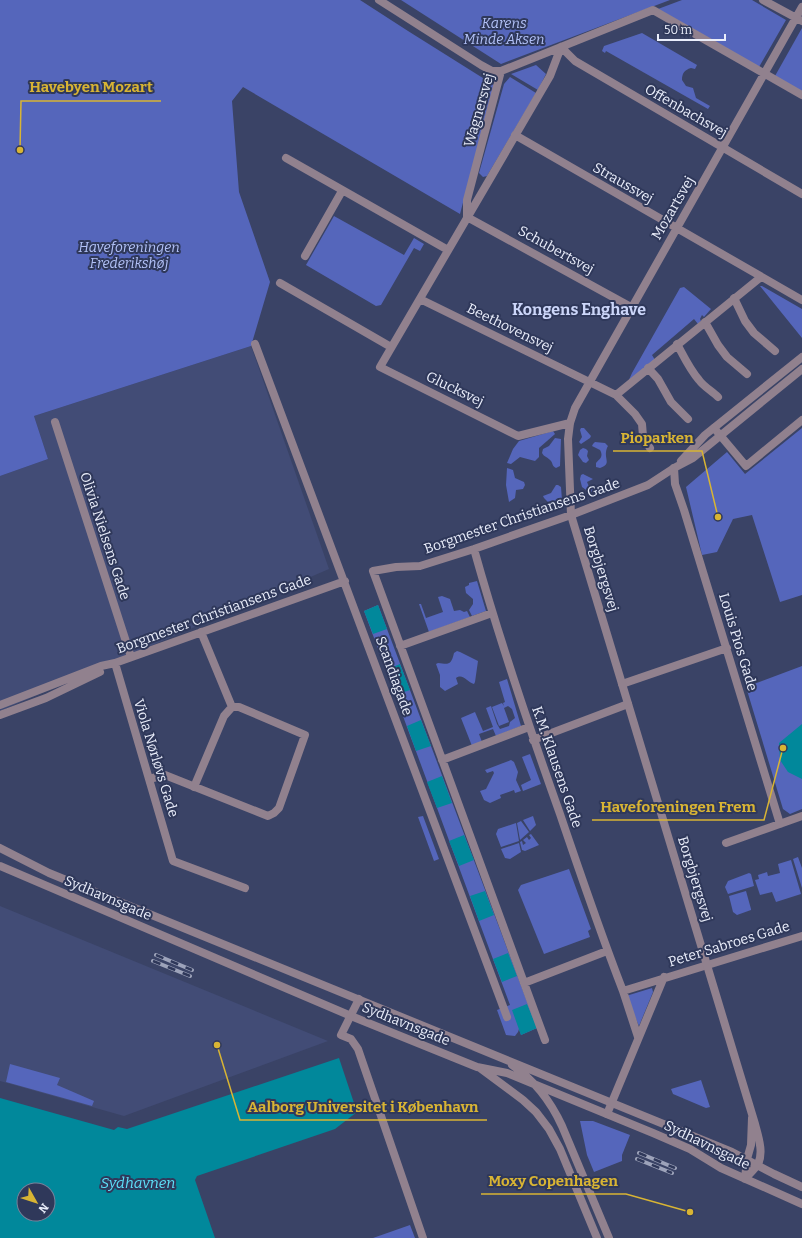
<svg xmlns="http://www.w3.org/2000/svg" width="802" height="1238" font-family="Bitter,serif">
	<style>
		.built { fill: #424c76 }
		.green { fill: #56b }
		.water { fill: #01889b; fill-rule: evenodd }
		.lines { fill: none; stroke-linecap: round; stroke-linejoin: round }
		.minor { stroke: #91818e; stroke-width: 8 }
		.tertiary { stroke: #91818e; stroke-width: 8 }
		.rail-casing { stroke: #9da3ba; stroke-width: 4 }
		.rail { stroke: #2f385a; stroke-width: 2.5; stroke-dasharray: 8; stroke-linecap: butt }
		.labels { text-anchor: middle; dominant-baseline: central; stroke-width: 4; stroke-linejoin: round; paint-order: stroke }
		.park-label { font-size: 14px; font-style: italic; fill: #b2c1f7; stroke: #2f385a }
		.street-label { font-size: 14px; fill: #eaeefb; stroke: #2f385a }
		.water-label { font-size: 15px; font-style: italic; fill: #5cdff8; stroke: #2f385a }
		.quarter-label { font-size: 16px; font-weight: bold; fill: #ccd6f9; stroke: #2f385a }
		.leader { fill: none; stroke: #d8b434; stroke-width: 1.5 }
		.callout-dot { fill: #d8b434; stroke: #2f385a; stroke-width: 1.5 }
		.callout-label { font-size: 15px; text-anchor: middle; font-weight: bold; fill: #d8b434; stroke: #2f385a; stroke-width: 4; stroke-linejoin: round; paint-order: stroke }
	</style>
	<rect width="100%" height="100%" fill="#3a4366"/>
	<path class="built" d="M 251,346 L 329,569 L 0,711 L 0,476 L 48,459 L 34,416 Z
		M 0,906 L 328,1041 L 124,1116 L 0,1081 Z"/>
	<path class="green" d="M 0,0 L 360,0 L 408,31 L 494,85 L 460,214 L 243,87 L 232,101 L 239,192 L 270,282 L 251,346 L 34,416 L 48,459 L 0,476 Z
		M 401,0 L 670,0 L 501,64 Z
		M 682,0 L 752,0 L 786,20 L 759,67 L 658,9 Z
		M 802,28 L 802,92 L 775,76 Z
		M 642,33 L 697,65 L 695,69 L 691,68 C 684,70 682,74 682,80 L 686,86 L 693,88 L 696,98 L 710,106 L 708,109 L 606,51 L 605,53 L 602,51 L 604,46 Z
		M 536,65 L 546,74 L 538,90 L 511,74 Z
		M 510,77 L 536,93 L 487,176 L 483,177 L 479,173 L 504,84 Z
		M 334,216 L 404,255 L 414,238 L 424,244 L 420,251 L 414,248 L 381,305 L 376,306 L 306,265 Z
		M 760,286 L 762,286 L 802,309 L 802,338 Z
		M 684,287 L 711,309 L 704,317 L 702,315 L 700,319 L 701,321 L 698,324 L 694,319 L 652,355 L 655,360 L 628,382 L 632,373 L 680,288 Z
		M 581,428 L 584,428 L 591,436 L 590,438 L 581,444 L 579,442 L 582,437 L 580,430 Z
		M 802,428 L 802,595 L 780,602 L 752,515 L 733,519 L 717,552 L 702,555 L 686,487 L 727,452 L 745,474 Z
		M 553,431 L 555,434 L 539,448 L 539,457 L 535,461 L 520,457 L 511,464 L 507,463 L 513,449 L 519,441 Z
		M 555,438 L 561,439 L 560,466 L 556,468 C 552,466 553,464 551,461 C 548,457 544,457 542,453 L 543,449 L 549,446 Z
		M 595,442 L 605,443 L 608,446 C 607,447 606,451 606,452 C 605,460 611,464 600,468 L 596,467 L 596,463 C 599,459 604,457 600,450 L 592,446 L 593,444 Z
		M 583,448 L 586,449 L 588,451 L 587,456 L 589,460 L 586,463 L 583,462 L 578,455 L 580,450 Z
		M 507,468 L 513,470 L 515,478 L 524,482 L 525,485 L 523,489 L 516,490 L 515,498 L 509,502 L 506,485 Z
		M 583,474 L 593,479 L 587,482 L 590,489 L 595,487 L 595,490 L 593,492 L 589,492 L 582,487 L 580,479 L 581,475 Z
		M 556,485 L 558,485 L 561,487 L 562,500 L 559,504 L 550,504 L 544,498 L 543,496 L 551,493 Z
		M 477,581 L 486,611 L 472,616 L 469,610 L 473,604 L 473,599 L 466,593 L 465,587 L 469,585 L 469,583 Z
		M 442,596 L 450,599 L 454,611 L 460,610 L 464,612 L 467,611 L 470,617 L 429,632 L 419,604 L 421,604 L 426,618 L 443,612 L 438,597 Z
		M 378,605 L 537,1028 L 521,1035 L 519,1029 L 518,1032 L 515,1036 L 506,1035 L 497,1010 L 510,1005 L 364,611 Z
		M 457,651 L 460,652 L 478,661 L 475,682 L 474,684 C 467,682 463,673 456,678 L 458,684 L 445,691 L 440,687 L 440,675 L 436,664 L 438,663 C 448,664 451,666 454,653 Z
		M 802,666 L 802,809 L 790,814 L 783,809 L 746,687 Z
		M 507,679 L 521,726 L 496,736 L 493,729 L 479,734 L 482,742 L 472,746 L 461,718 L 475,712 L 483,731 L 493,727 L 486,708 L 491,706 L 497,724 L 500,729 L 509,726 L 510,722 L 515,718 L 512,709 L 508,706 L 504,708 L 509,722 L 499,726 L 492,707 L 502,703 L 504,706 L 503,703 L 505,702 L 499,682 Z
		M 530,754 L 541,784 L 523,791 L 521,785 L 531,780 L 522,757 Z
		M 511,760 L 514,762 L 518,772 L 516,780 L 521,791 L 515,793 L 514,790 L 500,795 L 501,798 L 490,803 L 484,800 L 480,791 L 486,789 L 494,773 L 493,771 L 487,773 L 485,770 Z
		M 423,816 L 439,859 L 434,861 L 418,817 Z
		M 533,816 L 536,825 L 530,831 L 523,820 Z
		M 521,821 L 529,832 L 520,840 L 517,823 Z
		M 516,823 L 519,841 L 501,847 L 496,834 L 498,829 Z
		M 531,834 L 539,845 L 525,851 L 522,850 L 520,842 L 522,841 L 523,845 L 526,843 L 523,840 L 527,837 L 529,840 L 531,838 L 529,835 Z
		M 519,843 L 521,852 L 510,859 L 505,858 L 501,849 Z
		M 798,857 L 802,868 L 802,888 L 793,859 Z
		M 791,860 L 801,894 L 776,902 L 772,892 L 760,895 L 755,880 L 759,879 L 758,875 L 767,872 L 768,876 L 780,873 L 778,864 Z
		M 569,869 L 591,929 L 588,931 L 590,937 L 544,954 L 518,890 L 521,885 Z
		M 749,873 L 751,874 L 754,886 L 728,894 L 725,887 L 728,881 Z
		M 746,891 L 751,909 L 751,910 L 737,915 L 733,912 L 729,896 Z
		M 652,988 L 653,992 L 639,1026 L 626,996 Z
		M 10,1064 L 60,1078 L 57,1085 L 94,1101 L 92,1106 L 6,1082 Z
		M 701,1080 L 710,1107 L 706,1108 L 673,1094 L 671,1089 Z
		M 580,1121 L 593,1121 L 630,1135 L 622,1155 L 622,1161 L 594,1172 L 587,1155 Z
		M 410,1225 L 415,1238 L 373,1238 Z"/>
	<path class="water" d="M 378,605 L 387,629 L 373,634 L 364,611 Z
		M 400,664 L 410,690 L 395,695 L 386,670 Z
		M 421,720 L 431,746 L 416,751 L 407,726 Z
		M 802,724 L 802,779 L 788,772 L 780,760 L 779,743 Z
		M 442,776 L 452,803 L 437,808 L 427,782 Z
		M 464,835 L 474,860 L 459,866 L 449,841 Z
		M 485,891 L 494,915 L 479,921 L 470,896 Z
		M 508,953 L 517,976 L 502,982 L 493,959 Z
		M 527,1004 L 537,1028 L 521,1035 L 512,1010 Z
		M 339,1058 L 357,1112 L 335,1129 L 197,1176 L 195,1180 L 215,1238 L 0,1238 L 0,1098 L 114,1130 L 118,1127 L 127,1129 ZM 24,1190 L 48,1190 L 48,1214 L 24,1214 Z"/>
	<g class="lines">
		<path class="minor" d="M 379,0 L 481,65 L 492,71 L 501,71 L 653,10 L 802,95
			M 763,0 L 802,21
			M 501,71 L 467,200 L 467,217 L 631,307
			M 515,135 L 802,300
			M 286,158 L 448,250
			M 305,256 L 342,191
			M 280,283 L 391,347
			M 734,298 L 745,321 L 754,333 L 775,351
			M 420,299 L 616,395 L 761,277
			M 705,322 L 718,345 L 727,357 L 747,374
			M 255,344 L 507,1017
			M 677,344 C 684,357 690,370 699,380 C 704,387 712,391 718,397
			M 648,368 L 658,379 L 671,402 L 688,419
			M 616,395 L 635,414 L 642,424 L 643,436 L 650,448
			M 55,422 L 131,657
			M 570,423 L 518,436 L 380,367 L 550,76 L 561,47 L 575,61 L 802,194
			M 714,428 L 746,466 L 802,420
			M 674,468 L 675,484 L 684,510 L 780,824
			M 474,549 C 499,639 529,727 560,814 C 580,873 600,932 623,991
			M 201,632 L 232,707
			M 400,646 L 492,613
			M 115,663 L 173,861 L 245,888
			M 622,684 L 727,648
			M 0,705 L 101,666 L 115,663 L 345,581
			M 0,715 L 46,698 L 100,672
			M 533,740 L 628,704
			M 442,760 L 529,727
			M 149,779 L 165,775 L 268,816 L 274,813 L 279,808 L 305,735 L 239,707 L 232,707 L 224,716 L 194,787
			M 726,843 L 802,816
			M 524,983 L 607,951
			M 359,999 L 341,1035 L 351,1039 L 358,1049 L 423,1238
			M 638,1037 L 623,991 L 802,936
			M 545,1040 L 373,571 L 396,567 L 420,566 L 474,549 L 571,515 L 568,439 L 570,423 L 575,408 L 802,7
			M 607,1114 L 664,977"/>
		<path class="tertiary" d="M 681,461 L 705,435 L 802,357
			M 0,848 L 49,873 L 732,1152 L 774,1174 L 802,1187
			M 0,866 L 351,1016 L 477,1067 L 507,1073 L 653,1133 L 690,1149 L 721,1168 L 802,1204
			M 512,1065 C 534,1080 551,1102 562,1126 L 609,1238
			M 480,1068 L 523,1100 L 536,1112 L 549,1129 L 560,1149 L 597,1238
			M 745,1179 C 749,1174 755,1169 758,1164 C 764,1152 758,1136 755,1124 L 571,515 L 648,485 L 674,468 L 693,458 L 802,369
			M 745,1179 L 747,1159 L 751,1145 L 752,1118"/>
		<defs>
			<path id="rail" d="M 156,955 L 192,970
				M 153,961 L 190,976
				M 639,1153 L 675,1168
				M 637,1159 L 672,1173"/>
		</defs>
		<use href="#rail" class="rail-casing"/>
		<use href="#rail" class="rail"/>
	</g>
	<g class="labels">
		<g class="park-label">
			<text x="504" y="23">Karens<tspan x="504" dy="16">Minde Aksen</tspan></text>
			<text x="129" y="247">Haveforeningen<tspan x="129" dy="16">Frederikshøj</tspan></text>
		</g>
		<g class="street-label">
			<text transform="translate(479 110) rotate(-74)">Wagnersvej</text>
			<text transform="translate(686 111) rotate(30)">Offenbachsvej</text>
			<text transform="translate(623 183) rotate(30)">Straussvej</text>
			<text transform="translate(673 208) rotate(-60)">Mozartsvej</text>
			<text transform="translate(556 250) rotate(29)">Schubertsvej</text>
			<text transform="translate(510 328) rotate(26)">Beethovensvej</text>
			<text transform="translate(455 389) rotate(26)">Glucksvej</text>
			<text transform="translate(522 516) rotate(-19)">Borgmester Christiansens Gade</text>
			<text transform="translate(105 536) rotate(72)">Olivia Nielsens Gade</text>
			<text transform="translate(601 569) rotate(73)">Borgbjergsvej</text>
			<text transform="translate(214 614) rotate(-20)">Borgmester Christiansens Gade</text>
			<text transform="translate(738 642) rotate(73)">Louis Pios Gade</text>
			<text transform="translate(394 676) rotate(70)">Scandiagade</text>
			<text transform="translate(156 758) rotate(73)">Viola Nørløvs Gade</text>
			<text transform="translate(557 767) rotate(71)">K.M. Klausens Gade</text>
			<text transform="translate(695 879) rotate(73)">Borgbjergsvej</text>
			<text transform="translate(108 898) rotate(23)">Sydhavnsgade</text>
			<text transform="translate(729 944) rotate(-17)">Peter Sabroes Gade</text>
			<text transform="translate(406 1024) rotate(22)">Sydhavnsgade</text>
			<text transform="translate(707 1145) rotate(26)">Sydhavnsgade</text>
		</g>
		<g class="water-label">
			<text x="138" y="1183">Sydhavnen</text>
		</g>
		<g class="quarter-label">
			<text x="579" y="309">Kongens Enghave</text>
		</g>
	</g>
	<path class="leader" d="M20 150L21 101H161M718 517L702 451H613M783 748L764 820H592M217 1045L240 1120H487M690 1212L626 1194H481"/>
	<g class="callout-dot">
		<circle cx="20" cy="150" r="4"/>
		<circle cx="718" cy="517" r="4"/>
		<circle cx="783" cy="748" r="4"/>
		<circle cx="217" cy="1045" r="4"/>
		<circle cx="690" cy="1212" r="4"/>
	</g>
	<g class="callout-label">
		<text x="91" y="92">Havebyen Mozart</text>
		<text x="657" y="443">Pioparken</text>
		<text x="678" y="812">Haveforeningen Frem</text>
		<text x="363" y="1112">Aalborg Universitet i København</text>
		<text x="553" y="1186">Moxy Copenhagen</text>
	</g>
	<g transform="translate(36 1202) rotate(129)"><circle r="19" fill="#2f385a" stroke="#7a819a"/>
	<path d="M0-3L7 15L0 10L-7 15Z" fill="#d8b434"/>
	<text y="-6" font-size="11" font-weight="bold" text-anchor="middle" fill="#eaeefb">N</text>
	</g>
	<path d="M658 34v6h67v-6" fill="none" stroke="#eaeefb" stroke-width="2"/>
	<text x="664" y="34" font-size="12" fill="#eaeefb" stroke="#2f385a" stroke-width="3" paint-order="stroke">50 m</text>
</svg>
